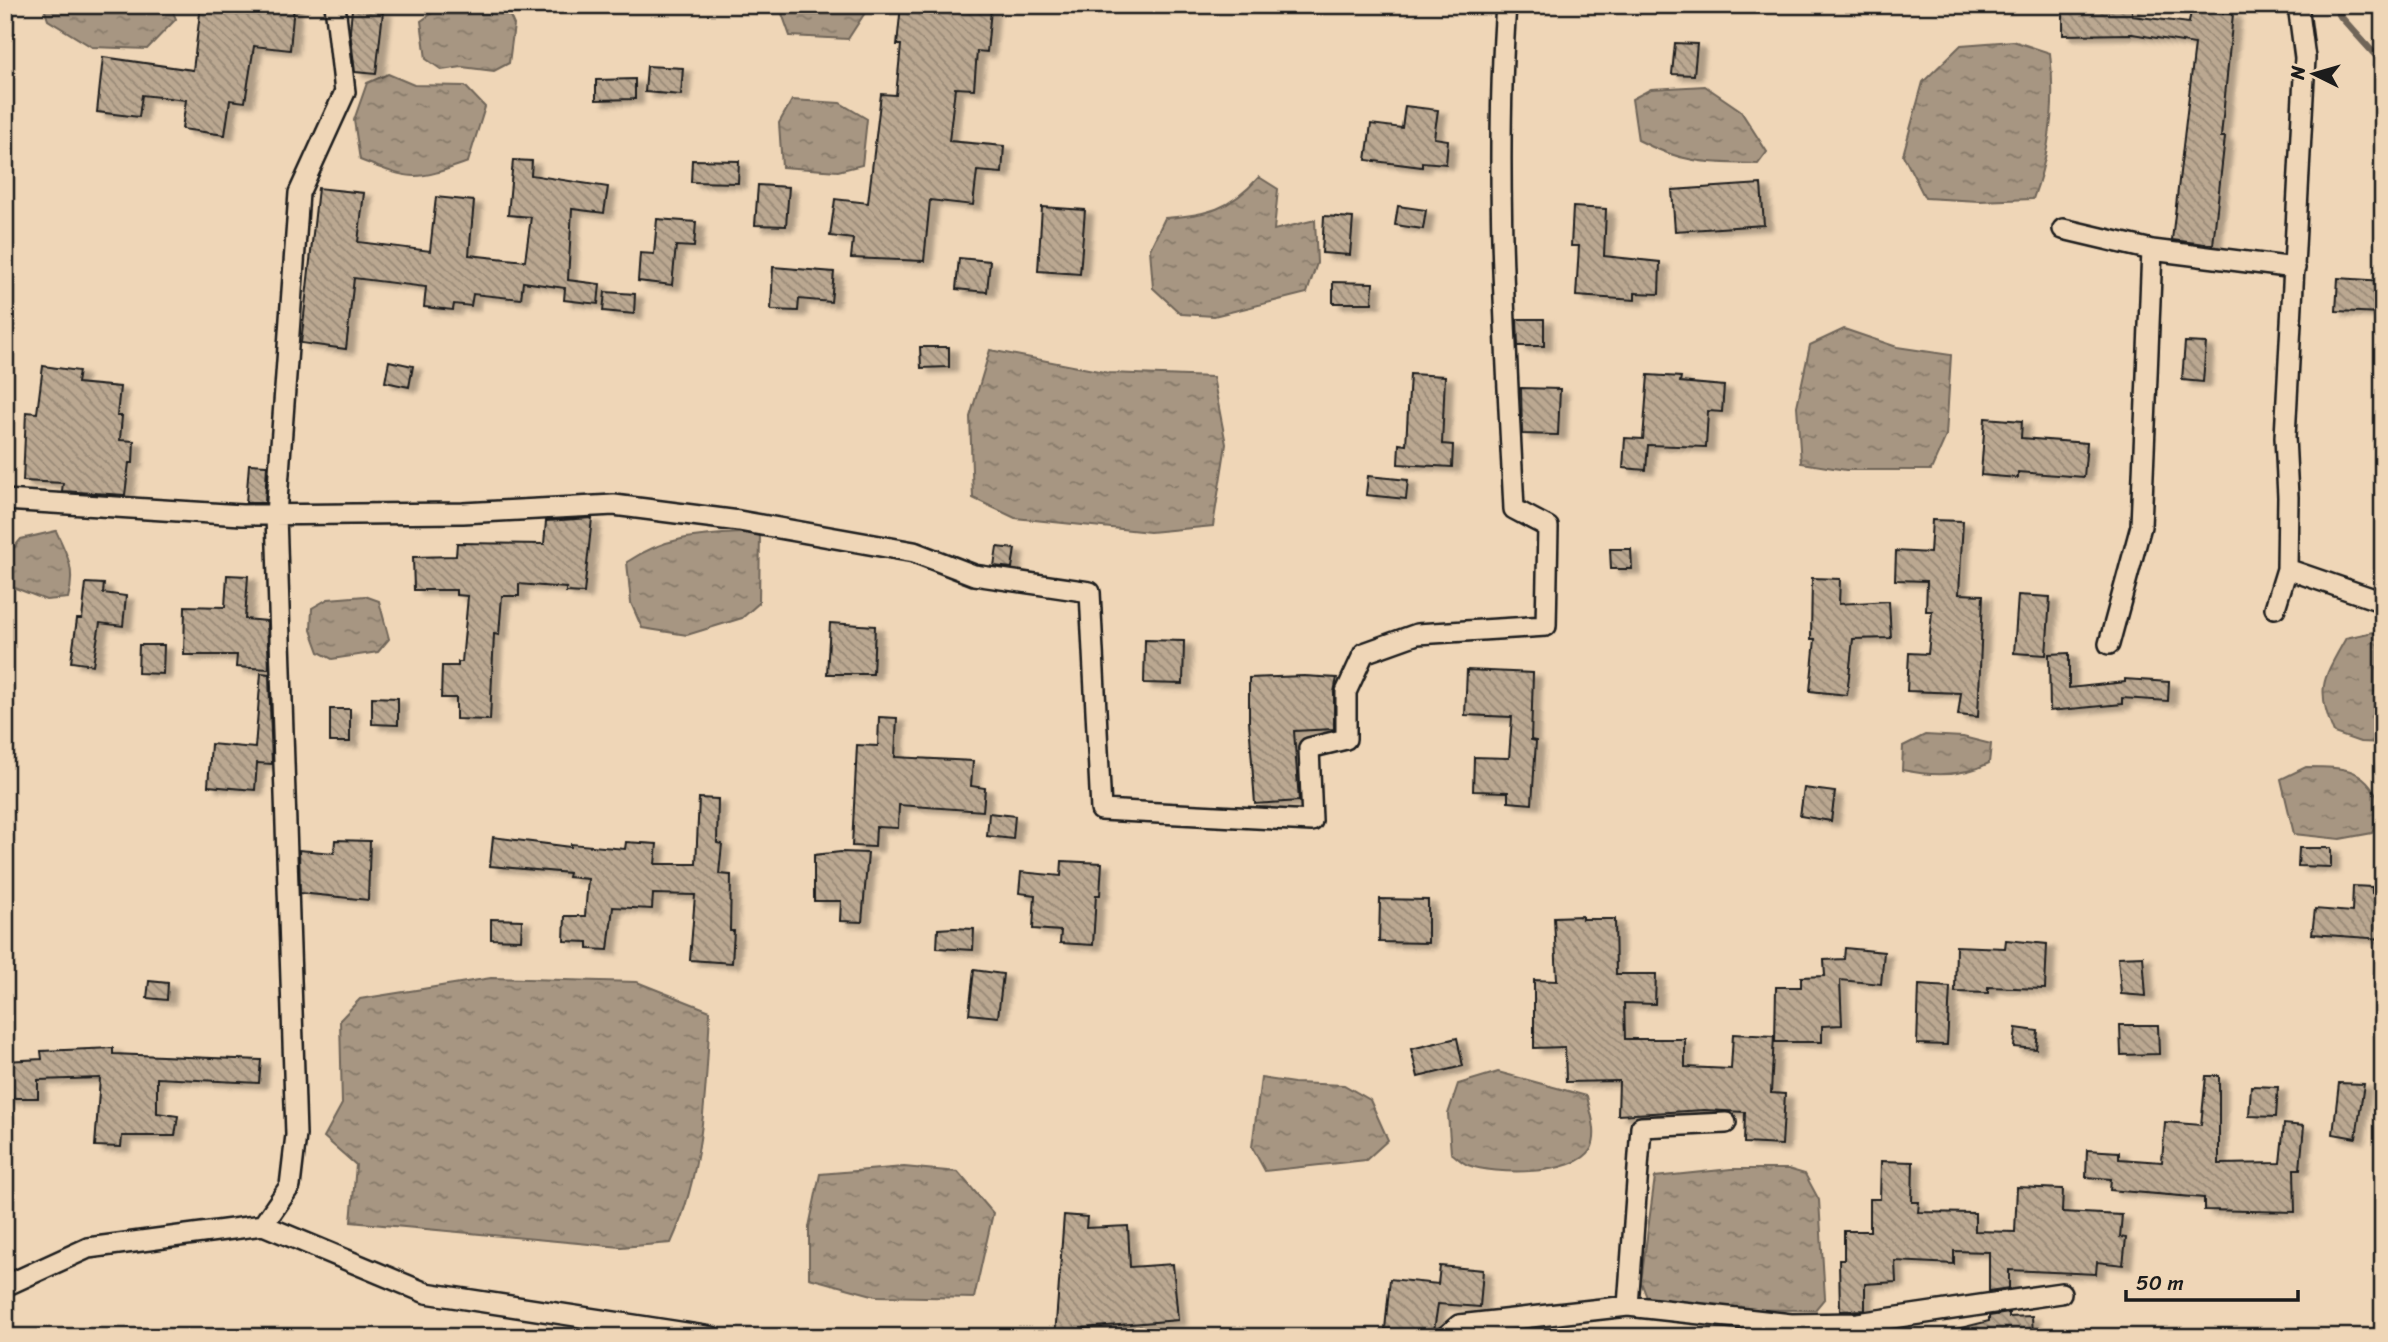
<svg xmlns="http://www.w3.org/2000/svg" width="2388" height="1342" font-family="Sriracha,sans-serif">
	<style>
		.water { fill: url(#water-ripples); stroke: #6f6559; stroke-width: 2 }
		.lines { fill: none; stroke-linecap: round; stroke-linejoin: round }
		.stream { stroke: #6f6559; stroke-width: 7 }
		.building { fill: url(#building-back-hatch); stroke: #1c1c1c; stroke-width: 2; filter: url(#shadow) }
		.street-casing { stroke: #1c1c1c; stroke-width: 24 }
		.street { stroke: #efd6b7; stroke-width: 19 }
	</style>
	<defs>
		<pattern id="water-ripples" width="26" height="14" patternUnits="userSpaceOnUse" patternTransform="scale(1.75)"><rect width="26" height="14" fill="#a79682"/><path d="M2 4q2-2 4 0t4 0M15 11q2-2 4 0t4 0" fill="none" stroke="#877a6a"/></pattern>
		<pattern id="building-back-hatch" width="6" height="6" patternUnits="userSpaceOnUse" patternTransform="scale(1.75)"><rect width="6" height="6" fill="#bba891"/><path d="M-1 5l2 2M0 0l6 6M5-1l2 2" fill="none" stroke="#978876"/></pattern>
		<filter id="shadow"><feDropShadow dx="8" dy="4.5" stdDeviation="2" flood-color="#0004"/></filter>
	</defs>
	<rect width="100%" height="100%" fill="#efd6b7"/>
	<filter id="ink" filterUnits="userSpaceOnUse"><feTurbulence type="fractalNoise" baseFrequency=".0143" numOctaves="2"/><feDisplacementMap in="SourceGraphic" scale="14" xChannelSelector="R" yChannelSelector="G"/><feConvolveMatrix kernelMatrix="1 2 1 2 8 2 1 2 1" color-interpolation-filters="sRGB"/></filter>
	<g filter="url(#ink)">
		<path class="water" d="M 43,5 L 170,5 L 176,19 L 147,49 L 92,47 L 48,20 Z
			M 779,5 L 870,5 L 848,39 L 790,36 Z
			M 506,7 L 514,25 L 509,63 L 494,71 L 462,67 L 442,70 L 426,59 L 421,21 L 437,10 Z
			M 2013,41 L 2050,53 C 2056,104 2051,150 2033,199 L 1979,201 L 1925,198 L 1903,155 L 1923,82 L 1961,45 Z
			M 388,74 L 414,85 L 465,86 L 485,107 L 468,162 C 415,181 413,181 360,160 L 354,120 L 367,83 Z
			M 1705,86 L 1740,110 L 1767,152 L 1758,164 C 1708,163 1684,164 1638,140 L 1632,99 L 1651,89 Z
			M 792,100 L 840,103 L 867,119 L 862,165 L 838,171 L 782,167 L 779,123 Z
			M 1259,177 L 1278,189 L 1274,230 L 1315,220 L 1317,263 L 1307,293 L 1214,316 L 1181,314 L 1153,288 L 1150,249 L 1165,218 C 1207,215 1230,210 1259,177 Z
			M 1844,329 L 1897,347 L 1951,355 L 1946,436 L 1931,470 L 1846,470 L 1801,463 L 1797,406 L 1810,345 Z
			M 990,350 L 1109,373 L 1213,377 L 1226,444 L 1213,526 L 1150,532 L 1015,518 L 973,498 L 970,417 Z
			M 56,531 C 68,556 76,571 68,598 L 46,600 L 10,586 L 6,557 L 21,539 Z
			M 760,532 L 759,603 L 742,618 L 687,635 L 642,628 L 631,603 L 627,562 C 670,533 710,535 760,532 Z
			M 365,596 L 379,601 L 389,639 L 378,652 L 332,659 L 319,652 L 311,630 L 312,608 L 328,599 Z
			M 2373,632 L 2383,634 L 2383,743 L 2360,742 L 2334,733 C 2315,688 2323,679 2346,638 Z
			M 1925,735 L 1963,737 L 1991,744 L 1989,763 C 1963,777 1931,776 1902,770 L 1903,746 Z
			M 2306,767 C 2346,767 2368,767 2383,810 L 2372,833 L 2340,839 L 2294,834 L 2281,779 Z
			M 491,978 L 637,982 L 710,1011 C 706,1088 704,1172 671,1243 L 621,1247 L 351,1222 L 356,1165 L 324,1137 L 342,1104 L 340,1020 L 360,999 Z
			M 1498,1072 L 1587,1096 C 1590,1112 1599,1133 1591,1149 C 1576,1176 1493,1175 1468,1165 C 1462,1163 1456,1156 1451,1153 L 1448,1114 L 1458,1084 Z
			M 1261,1078 L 1294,1083 L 1344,1085 L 1370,1100 L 1388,1140 L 1366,1160 L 1265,1171 L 1252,1147 Z
			M 904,1167 L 958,1172 L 993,1213 L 974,1298 L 876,1296 L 809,1278 L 809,1227 L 820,1174 Z
			M 1731,1169 L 1788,1169 L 1805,1174 L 1819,1200 L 1825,1298 L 1815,1310 L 1670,1309 L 1648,1300 L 1641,1282 L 1655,1177 Z"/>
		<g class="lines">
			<path class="stream" d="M 2334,5 L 2341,17 L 2379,59 L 2383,59"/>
		</g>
		<path class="building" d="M 201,5 L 294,5 L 290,50 L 254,46 L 245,102 L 230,100 L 225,135 L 182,129 L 186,100 L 142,95 L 139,117 L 97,112 L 103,57 L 193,70 Z
			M 901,5 L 991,9 L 987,52 L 977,51 L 974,89 L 955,88 L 949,141 L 1004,146 L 1002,173 L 977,171 L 973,205 L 930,200 L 924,261 L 851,258 L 853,239 L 830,236 L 835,199 L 868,203 L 881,94 L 896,95 L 901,45 L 897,45 Z
			M 2063,7 L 2132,8 L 2132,16 L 2189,23 L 2191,10 L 2233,14 L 2221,137 L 2225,137 L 2213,245 L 2172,240 L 2195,44 L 2132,34 L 2063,35 Z
			M 352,9 L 383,12 L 376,74 L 355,72 L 350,31 Z
			M 1675,43 L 1697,44 L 1694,75 L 1672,74 Z
			M 647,66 L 683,68 L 681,95 L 645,92 Z
			M 635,79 L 635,99 L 596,100 L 596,80 Z
			M 1405,106 L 1438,110 L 1434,138 L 1448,140 L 1446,164 L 1422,162 L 1422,167 L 1366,160 L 1371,124 L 1402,128 Z
			M 513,160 L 532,161 L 531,175 L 608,187 L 604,213 L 572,209 L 568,280 L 600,284 L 598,304 L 564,300 L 565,288 L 523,282 L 521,299 L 473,294 L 471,306 L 454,304 L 453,310 L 424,307 L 426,287 L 354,278 L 346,349 L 301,343 L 318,188 L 364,193 L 358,242 L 430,251 L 436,197 L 474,201 L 469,255 L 525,261 L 531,217 L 508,215 Z
			M 692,160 L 739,161 L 738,183 L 691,182 Z
			M 1761,184 L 1764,225 L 1675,231 L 1672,190 Z
			M 758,185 L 789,187 L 786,226 L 755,225 Z
			M 1398,206 L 1426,210 L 1423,229 L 1395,225 Z
			M 1042,207 L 1085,210 L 1080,274 L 1038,271 Z
			M 1573,207 L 1606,209 L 1604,256 L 1660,262 L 1659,294 L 1635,293 L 1635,300 L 1576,296 L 1579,246 L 1571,246 Z
			M 1324,216 L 1353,218 L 1350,255 L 1322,253 Z
			M 657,219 L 696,222 L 694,247 L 676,246 L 672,285 L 638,281 L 640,253 L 654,254 Z
			M 959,258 L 990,261 L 987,292 L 956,289 Z
			M 773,267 L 834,272 L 831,302 L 799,299 L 798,311 L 771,310 Z
			M 2338,278 L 2383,281 L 2383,313 L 2336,311 Z
			M 1333,282 L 1373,283 L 1372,303 L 1333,303 Z
			M 605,292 L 635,294 L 634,314 L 603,311 Z
			M 1517,319 L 1544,319 L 1544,346 L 1518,346 Z
			M 2185,342 L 2206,343 L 2203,382 L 2182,380 Z
			M 920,347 L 949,347 L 949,367 L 921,368 Z
			M 389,361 L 413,366 L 409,387 L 385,382 Z
			M 43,366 L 79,371 L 77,383 L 120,387 L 117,416 L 122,416 L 120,440 L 134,441 L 133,463 L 129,463 L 125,495 L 62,491 L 63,483 L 23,481 L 26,412 L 37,413 Z
			M 1410,374 L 1445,376 L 1442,444 L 1453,445 L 1452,467 L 1398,464 L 1399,444 L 1406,445 Z
			M 1648,375 L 1681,377 L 1680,382 L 1724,386 L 1722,412 L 1708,411 L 1706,447 L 1648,445 L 1646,470 L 1623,468 L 1625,438 L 1643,439 Z
			M 1521,388 L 1560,389 L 1558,435 L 1522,434 Z
			M 1985,418 L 2022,421 L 2021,438 L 2087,443 L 2084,477 L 2018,472 L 2018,478 L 1981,475 Z
			M 249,464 L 267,465 L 265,503 L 246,503 Z
			M 1368,476 L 1408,480 L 1406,499 L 1366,495 Z
			M 592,518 L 584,593 L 566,592 L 566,588 L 519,584 L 519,596 L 502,596 L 499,635 L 494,634 L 490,720 L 456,719 L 456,698 L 441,698 L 442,666 L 458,666 L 458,662 L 462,662 L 468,596 L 456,595 L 456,590 L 414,590 L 413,557 L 456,556 L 457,543 L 544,544 L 546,521 Z
			M 1932,520 L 1963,521 L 1959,594 L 1983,595 L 1978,717 L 1958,715 L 1961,693 L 1907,691 L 1909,653 L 1928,654 L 1932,611 L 1926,611 L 1927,581 L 1895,580 L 1896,551 L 1930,553 Z
			M 997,547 L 1015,549 L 1012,568 L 994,566 Z
			M 1610,549 L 1631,549 L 1632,569 L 1611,569 Z
			M 227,575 L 248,576 L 245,619 L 267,621 L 269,669 L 236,667 L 237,655 L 184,655 L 185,606 L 225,607 Z
			M 1812,578 L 1840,579 L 1839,604 L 1889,601 L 1891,638 L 1853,639 L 1847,695 L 1810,691 L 1815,639 L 1811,639 Z
			M 86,583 L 104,584 L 103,593 L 126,596 L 123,626 L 100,623 L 93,665 L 71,662 L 77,619 L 82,619 Z
			M 2018,595 L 2050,597 L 2046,655 L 2014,653 Z
			M 830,623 L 875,626 L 873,674 L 827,674 Z
			M 1145,640 L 1184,641 L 1183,684 L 1144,683 Z
			M 139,645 L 164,645 L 163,674 L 138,673 Z
			M 2069,653 L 2069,688 L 2125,682 L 2125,679 L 2169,682 L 2168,701 L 2122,698 L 2122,704 L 2050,711 L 2049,654 Z
			M 1467,670 L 1533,673 L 1531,740 L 1536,741 L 1532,804 L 1508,802 L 1508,792 L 1473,791 L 1474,757 L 1509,758 L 1512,717 L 1465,715 Z
			M 261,673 L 269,674 L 272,764 L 257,763 L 255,790 L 208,786 L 211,744 L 255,748 Z
			M 1304,676 L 1337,678 L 1334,692 L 1334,729 L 1294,731 L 1299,801 L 1255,804 L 1249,721 L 1249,678 Z
			M 372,697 L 398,698 L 398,725 L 372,724 Z
			M 330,709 L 350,709 L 350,742 L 330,742 Z
			M 879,717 L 897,718 L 895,757 L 973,761 L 971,786 L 985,788 L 983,811 L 899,805 L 898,828 L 876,827 L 875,847 L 852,846 L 857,745 L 878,746 Z
			M 1804,788 L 1835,792 L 1831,821 L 1800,816 Z
			M 699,798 L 718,799 L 717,843 L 722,844 L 719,874 L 731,875 L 730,931 L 734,931 L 732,963 L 690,960 L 695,895 L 653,894 L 652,909 L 613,907 L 608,950 L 588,949 L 588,942 L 564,941 L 565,916 L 585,916 L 588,879 L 568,877 L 569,873 L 490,866 L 493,837 L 571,847 L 571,844 L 625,849 L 626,842 L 657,844 L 655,864 L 696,864 Z
			M 989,813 L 1015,816 L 1013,839 L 987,836 Z
			M 335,840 L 370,841 L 368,900 L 300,893 L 299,850 L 334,853 Z
			M 2299,848 L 2331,848 L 2331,867 L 2298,866 Z
			M 841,852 L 868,853 L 862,922 L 840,921 L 841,901 L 814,901 L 814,855 Z
			M 1062,861 L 1102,863 L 1100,895 L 1096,895 L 1093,945 L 1060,943 L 1061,931 L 1033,929 L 1035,895 L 1019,893 L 1021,872 L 1061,876 Z
			M 2353,886 L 2372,887 L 2372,893 L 2383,894 L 2383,939 L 2312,934 L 2315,909 L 2352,912 Z
			M 1380,899 L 1428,900 L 1428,943 L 1379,942 Z
			M 1582,916 L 1582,919 L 1615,919 L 1616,974 L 1656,974 L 1655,1004 L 1624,1003 L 1625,1039 L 1685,1039 L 1685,1067 L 1731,1069 L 1733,1034 L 1774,1036 L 1771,1093 L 1785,1094 L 1782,1145 L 1744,1143 L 1745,1112 L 1704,1110 L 1618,1115 L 1619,1081 L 1566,1082 L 1565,1047 L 1534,1048 L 1534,980 L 1557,981 L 1554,917 Z
			M 491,919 L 522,920 L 521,940 L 491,939 Z
			M 954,928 L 974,929 L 973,950 L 937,948 L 938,929 Z
			M 2006,940 L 2047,944 L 2045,989 L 1988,987 L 1988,993 L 1955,992 L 1956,946 L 2005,948 Z
			M 1845,948 L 1884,952 L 1881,984 L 1840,980 L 1842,1025 L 1822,1026 L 1822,1042 L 1775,1042 L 1776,987 L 1801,987 L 1801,977 L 1825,976 L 1824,960 L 1844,959 Z
			M 2143,956 L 2146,996 L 2121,994 L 2118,957 Z
			M 974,970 L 1003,974 L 998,1017 L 969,1014 Z
			M 149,981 L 168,983 L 167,1000 L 147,998 Z
			M 1919,985 L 1950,987 L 1947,1045 L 1917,1044 Z
			M 2120,1025 L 2158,1025 L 2159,1054 L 2121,1055 Z
			M 2016,1028 L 2038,1031 L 2036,1049 L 2014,1047 Z
			M 1457,1038 L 1463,1066 L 1418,1077 L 1411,1049 Z
			M 113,1048 L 113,1054 L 261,1060 L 259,1083 L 157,1078 L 157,1113 L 178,1116 L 175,1136 L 122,1136 L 121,1147 L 95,1146 L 100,1078 L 38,1080 L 38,1098 L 5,1098 L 5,1061 L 42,1059 L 41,1051 Z
			M 2206,1076 L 2219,1076 L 2219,1164 L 2280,1163 L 2284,1124 L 2304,1126 L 2300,1169 L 2294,1169 L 2295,1212 L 2204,1210 L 2204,1198 L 2110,1190 L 2111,1179 L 2086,1177 L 2087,1150 L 2119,1152 L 2119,1159 L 2162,1162 L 2165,1122 L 2201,1125 Z
			M 2339,1083 L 2364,1084 L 2356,1138 L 2333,1134 Z
			M 2251,1086 L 2278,1087 L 2276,1117 L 2249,1116 Z
			M 1881,1161 L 1913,1162 L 1912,1202 L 1919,1202 L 1918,1212 L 1975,1213 L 1975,1231 L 2015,1232 L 2017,1187 L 2063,1189 L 2062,1212 L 2122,1215 L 2120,1237 L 2126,1238 L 2123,1265 L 2097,1262 L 2096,1274 L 2009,1270 L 2009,1288 L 1989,1291 L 1989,1252 L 1954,1251 L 1954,1264 L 1895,1261 L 1896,1282 L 1865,1284 L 1865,1310 L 1840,1311 L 1839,1260 L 1844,1260 L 1844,1231 L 1870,1231 L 1870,1199 L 1880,1199 Z
			M 1064,1215 L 1087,1217 L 1086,1228 L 1128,1226 L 1130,1267 L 1173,1264 L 1178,1320 L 1084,1328 L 1083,1337 L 1055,1337 Z
			M 1440,1266 L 1483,1270 L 1480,1307 L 1438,1304 L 1433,1337 L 1411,1336 L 1412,1330 L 1385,1329 L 1390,1279 L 1438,1284 Z
			M 2009,1313 L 2009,1317 L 2032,1316 L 2033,1337 L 1953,1337 L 1953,1330 L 1989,1321 L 1989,1316 Z"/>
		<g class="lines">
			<defs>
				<path id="street" d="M 2063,229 L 2152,250 L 2295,268
					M 5,500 L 242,515 L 463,513 L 614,505 L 739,521 L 914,552 L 974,575 L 1090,592 L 1101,810 L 1312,821 L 1309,748 L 1346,739 L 1346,692 L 1364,653 L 1417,634 L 1546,626 L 1548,527 L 1514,509 C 1506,342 1494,172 1506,5
					M 2287,569 L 2383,602
					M 2275,608 L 2287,569 L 2288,497 L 2285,437 L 2305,58 L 2298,5
					M 2109,644 L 2141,526 L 2152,250
					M 263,1225 L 290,1186 L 296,1135 L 276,515 L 299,193 L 345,92 L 335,5
					M 5,1286 L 88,1248 L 263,1225 L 426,1293 L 712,1337
					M 1628,1306 L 1791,1324 L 1858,1323 L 2061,1293
					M 1445,1337 L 1459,1325 L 1628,1306 L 1641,1127 L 1726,1123"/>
			</defs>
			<use href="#street" class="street-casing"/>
			<use href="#street" class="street"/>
		</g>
	</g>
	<rect width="2388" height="1342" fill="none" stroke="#efd6b7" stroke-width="28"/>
	<rect x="14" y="14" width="2360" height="1314" fill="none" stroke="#1c1c1c" stroke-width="2.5" filter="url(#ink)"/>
	<g transform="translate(2314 74) rotate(275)" stroke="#efd6b7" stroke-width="5" paint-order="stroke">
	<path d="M0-5L12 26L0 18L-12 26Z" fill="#1c1c1c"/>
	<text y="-10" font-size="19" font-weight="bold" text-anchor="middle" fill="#1c1c1c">N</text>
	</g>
	<path d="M2126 1290v10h172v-10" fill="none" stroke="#1c1c1c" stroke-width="3.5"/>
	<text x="2136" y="1290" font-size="21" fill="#1c1c1c" stroke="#efd6b7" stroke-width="5" paint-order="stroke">50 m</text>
</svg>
